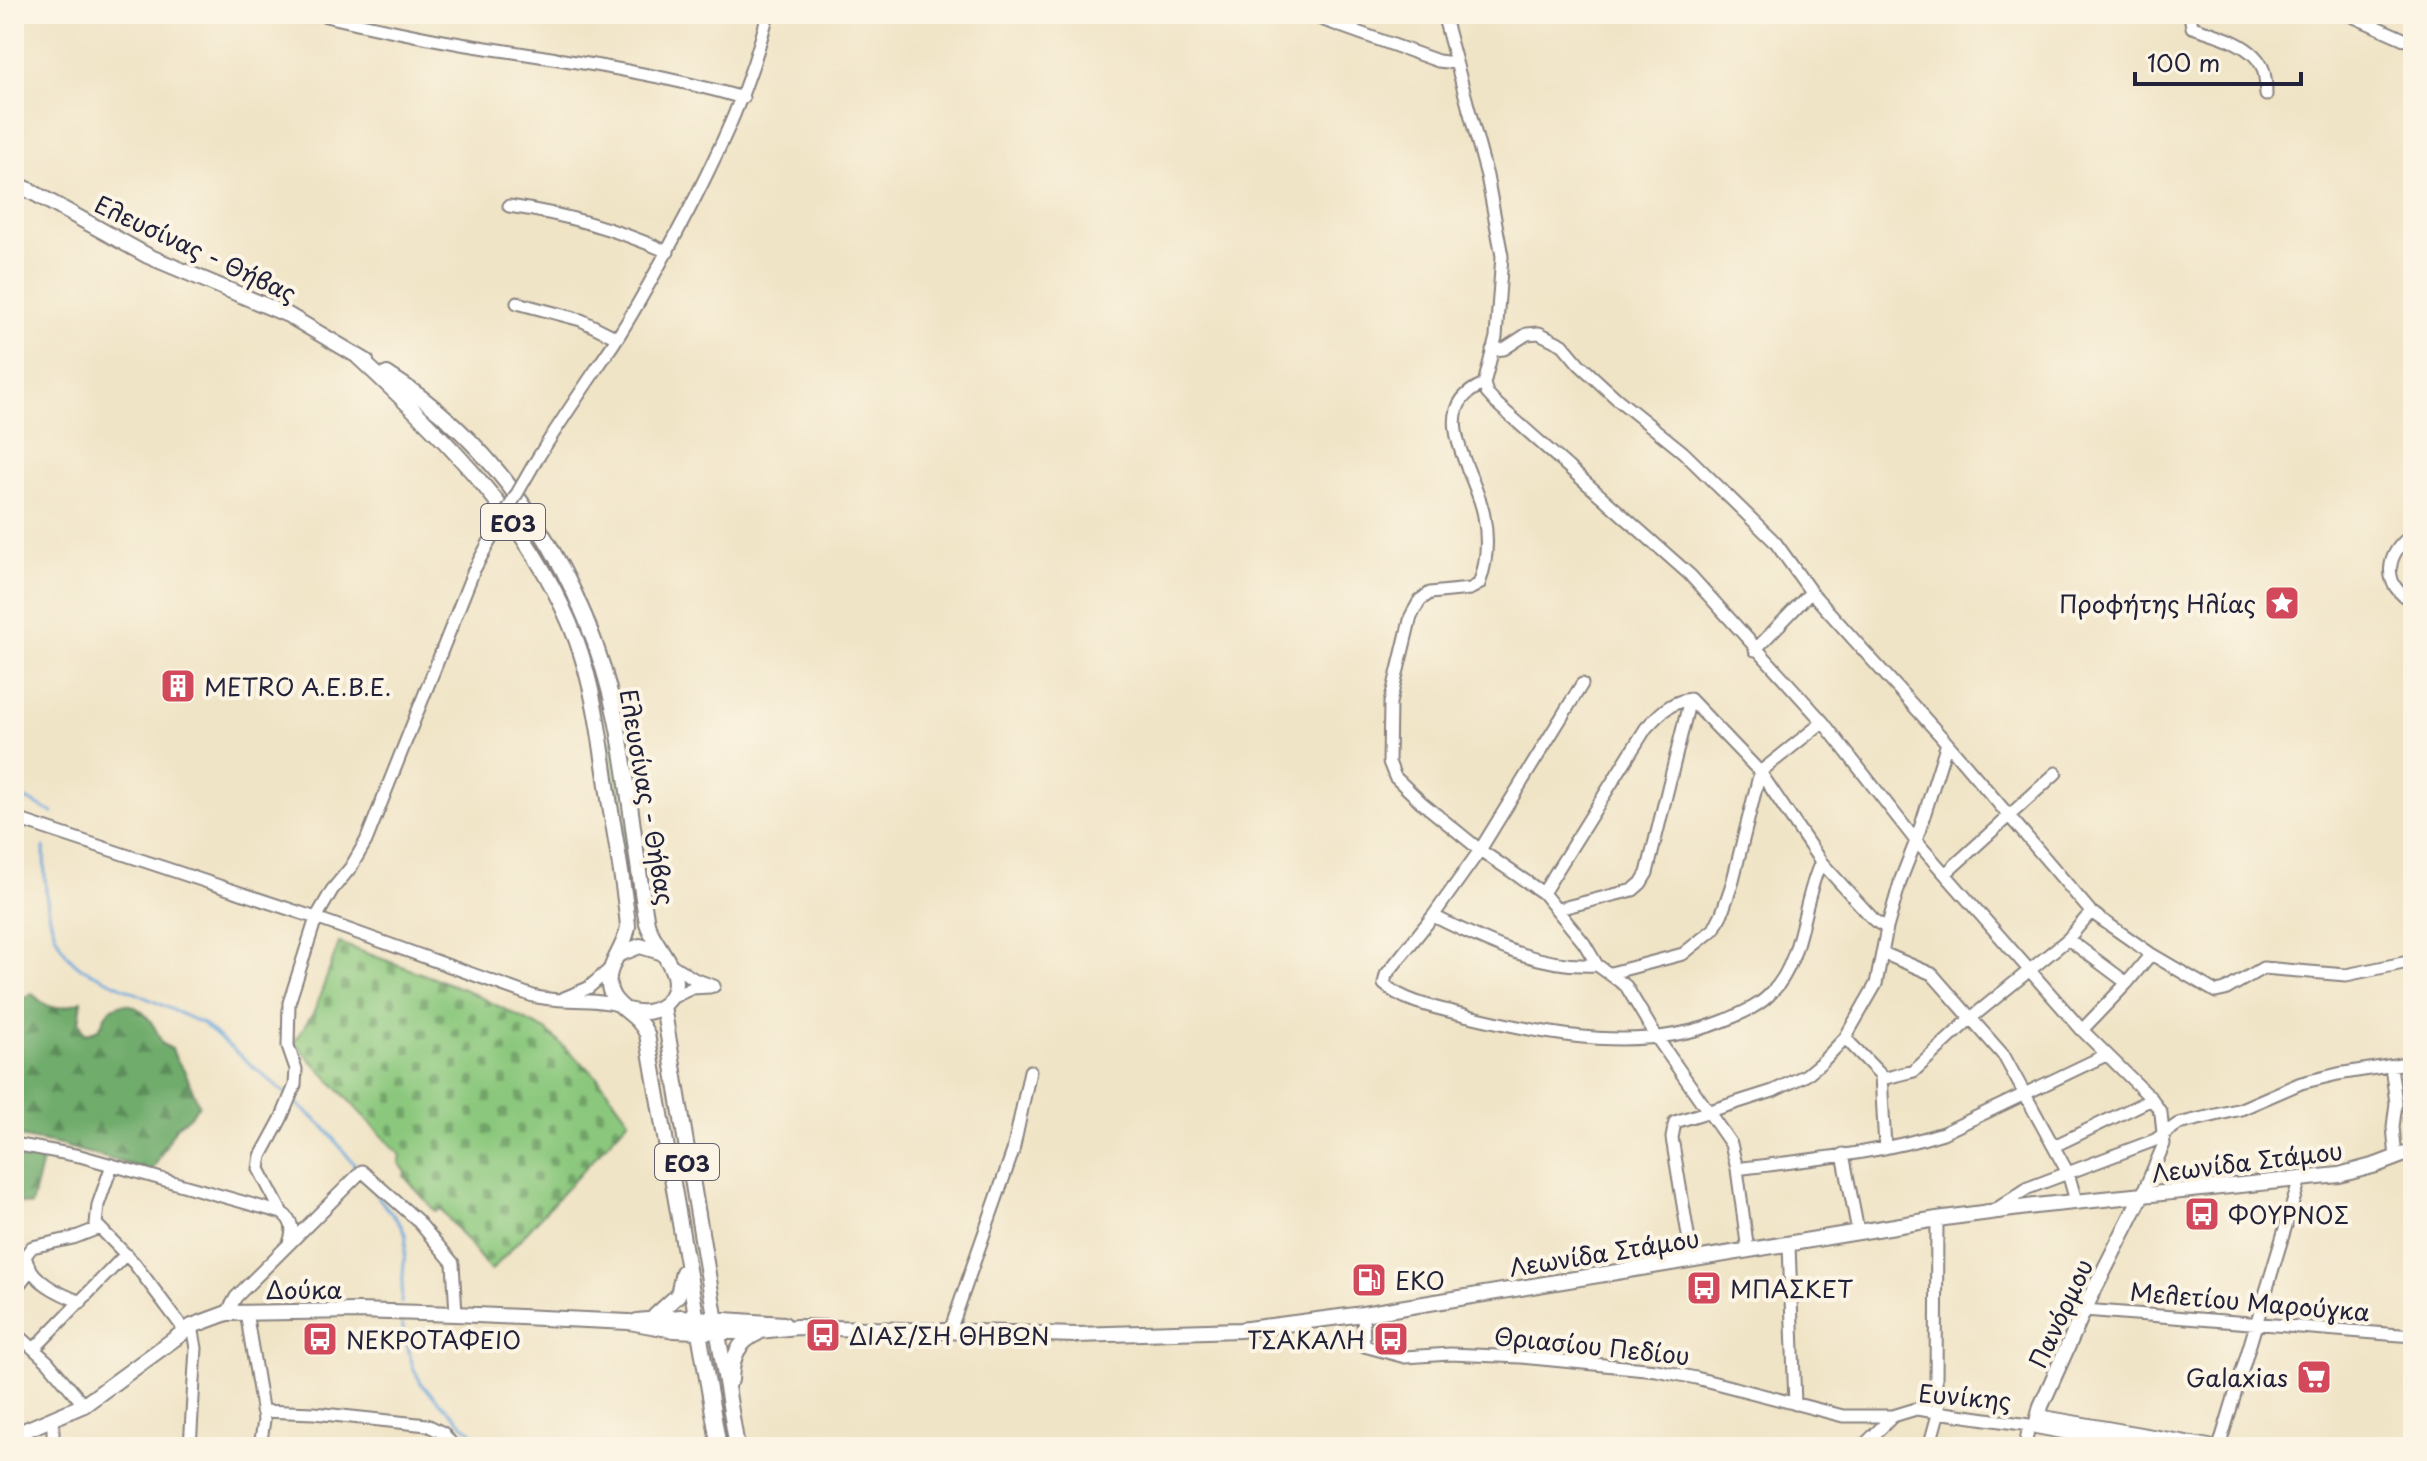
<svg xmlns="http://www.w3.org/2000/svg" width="2427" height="1461" font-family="'Playpen Sans',sans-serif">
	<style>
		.green { fill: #8bc87d; stroke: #56755c; stroke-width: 2 }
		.forest { fill: url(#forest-firs); stroke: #496754; stroke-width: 2 }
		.cemetery { fill: url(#cemetery-stones); stroke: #56755c; stroke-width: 2 }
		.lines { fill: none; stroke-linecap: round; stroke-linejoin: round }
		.stream { stroke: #6ba6db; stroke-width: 3 }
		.minor-casing { stroke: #898380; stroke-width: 15 }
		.major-casing { stroke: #898380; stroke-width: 18 }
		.minor { stroke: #fff; stroke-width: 11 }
		.major { stroke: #fff; stroke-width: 14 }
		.minor-bridge-casing { stroke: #898380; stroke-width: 15; stroke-linecap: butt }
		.minor-bridge { stroke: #fff; stroke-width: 11 }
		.labels { text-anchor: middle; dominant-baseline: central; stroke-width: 8; stroke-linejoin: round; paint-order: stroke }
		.shield { fill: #fcf5e5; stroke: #63616e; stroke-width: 2 }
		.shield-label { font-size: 22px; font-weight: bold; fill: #22223b }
		.street-label { font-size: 24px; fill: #22223b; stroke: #fcf5e5 }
		.poi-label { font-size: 24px; fill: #22223b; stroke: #fcf5e5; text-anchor: start }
	</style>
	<defs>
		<pattern id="forest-firs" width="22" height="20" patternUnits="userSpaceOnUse" patternTransform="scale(2)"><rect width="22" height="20" fill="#70ac6c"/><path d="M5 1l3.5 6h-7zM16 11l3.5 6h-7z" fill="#5c8c5a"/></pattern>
		<pattern id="cemetery-stones" width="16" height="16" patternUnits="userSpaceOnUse" patternTransform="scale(2)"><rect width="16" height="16" fill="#8bc87d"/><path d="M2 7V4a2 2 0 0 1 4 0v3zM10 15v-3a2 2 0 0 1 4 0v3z" fill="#71a268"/></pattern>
	</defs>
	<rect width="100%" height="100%" fill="#fcf5e5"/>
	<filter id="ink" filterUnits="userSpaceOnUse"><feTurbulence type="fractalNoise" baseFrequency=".0125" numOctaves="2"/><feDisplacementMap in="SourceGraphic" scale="16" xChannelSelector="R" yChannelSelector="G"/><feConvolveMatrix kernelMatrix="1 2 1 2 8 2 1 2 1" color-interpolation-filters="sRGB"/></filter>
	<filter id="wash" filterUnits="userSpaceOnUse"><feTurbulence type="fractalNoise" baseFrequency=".006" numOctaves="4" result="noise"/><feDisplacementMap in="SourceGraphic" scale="32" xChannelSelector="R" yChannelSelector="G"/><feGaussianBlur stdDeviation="1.8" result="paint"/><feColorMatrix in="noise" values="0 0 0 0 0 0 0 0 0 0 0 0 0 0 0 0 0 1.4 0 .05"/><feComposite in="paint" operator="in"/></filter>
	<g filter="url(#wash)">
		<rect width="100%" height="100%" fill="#f0e4c6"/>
		<path class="green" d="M 614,741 L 640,920 L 634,921 L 606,742 Z"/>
		<path class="forest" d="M 32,993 C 50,1013 58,1009 82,1001 L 79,1021 L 85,1034 L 99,1029 C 102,1024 105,1015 109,1011 C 133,990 156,1024 162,1044 L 172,1049 L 176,1059 L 185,1072 L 199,1105 L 190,1116 L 176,1127 L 152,1171 L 60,1145 L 14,1136 L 14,1002 L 18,1002 Z
			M 14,1152 L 43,1157 L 31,1205 L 14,1202 Z"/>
		<path class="cemetery" d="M 339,943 L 466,990 L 546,1030 L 598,1078 L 629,1120 L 491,1271 L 441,1209 L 435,1211 L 404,1176 L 406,1172 L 399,1163 L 401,1156 L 294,1042 L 314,1012 Z"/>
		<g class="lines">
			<path class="stream" d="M 14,793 L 53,813
				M 44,847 C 45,888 44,941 81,968 L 203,1024 L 286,1094
				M 292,1099 L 325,1128 L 358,1169
				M 361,1176 L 401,1225 L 406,1236 L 401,1303
				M 401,1320 L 413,1367 L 422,1385 L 487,1447"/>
		</g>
	</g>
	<g filter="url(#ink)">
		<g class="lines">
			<defs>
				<path id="minor" d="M 317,14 C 365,25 413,36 461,44 C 556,59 651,71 743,98
					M 1307,14 L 1438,61 L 1455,63
					M 1443,14 L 1487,176 L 1502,256 L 1496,337 L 1484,384 L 1487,393 L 1497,404 L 1690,575 L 1823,722 L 1916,841 L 2082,1030 L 2152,1099 L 2161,1113 L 2164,1144 L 2142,1195
					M 2190,14 L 2192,27 C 2215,34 2254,44 2263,69 C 2266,77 2266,87 2266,95
					M 2347,14 L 2413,43
					M 509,206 C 565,214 616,229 668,252
					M 517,303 L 581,320 L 617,338
					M 1492,350 L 1504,349 L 1527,334 L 1539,333 L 1563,345 L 1579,364 L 1616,398 L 1683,452 L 1775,542 L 1811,592 L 1947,743 L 2091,912 L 2151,954 L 2216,992 L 2225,990 L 2263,968 L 2346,975 L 2413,961
					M 1484,384 C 1423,408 1477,473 1484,516 C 1488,538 1487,563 1479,584 L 1470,589 L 1430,593 L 1420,600 L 1411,616 L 1390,703 L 1389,762 L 1395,777 L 1421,802 L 1480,850 L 1543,893 L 1584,943 L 1597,965 L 1626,986 L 1657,1038 L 1731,1144 L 1737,1169 L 1748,1251
					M 534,464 C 559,423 587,383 614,343 C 642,300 665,255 689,210 C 723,143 749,88 768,14
					M 2413,534 C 2385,554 2381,585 2413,602
					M 1755,650 L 1811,592
					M 1582,684 L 1480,850 L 1433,916 L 1386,975 L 1384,984 C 1404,1003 1442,1009 1469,1016 C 1554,1036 1642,1054 1726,1020 C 1742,1013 1760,1006 1772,992 C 1803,961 1802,901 1821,862
					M 14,818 L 316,918 L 533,996 C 562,1004 593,997 621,1006
					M 1945,874 L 2056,773
					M 1543,893 L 1646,728 C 1659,714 1670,702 1690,699 L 1760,772 L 1821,862 L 1875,921 L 1887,928
					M 1558,909 L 1633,890 L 1641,883 L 1647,873 L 1690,699
					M 1433,916 C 1484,940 1538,969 1597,965
					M 2068,939 L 2127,983
					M 1883,953 L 1932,974 L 2004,1056 L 2068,1173 L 2076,1201
					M 672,965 L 694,979 L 714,986
					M 1611,973 L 1683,954 L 1714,929 L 1722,913 L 1732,884 L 1760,772 L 1823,722
					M 564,998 L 588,988 L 610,969
					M 669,999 L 692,988 L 710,987
					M 2082,1030 L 2127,983 L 2151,954
					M 1845,1038 L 1881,1075 L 1885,1148
					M 2391,1066 L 2396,1103 L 2393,1127 L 2396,1158
					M 1882,1079 L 1914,1071 L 1971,1018 L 2068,939 L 2091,912
					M 14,1144 L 80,1156 L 282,1213 C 293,1220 294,1231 289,1243
					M 2054,1146 L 2152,1099
					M 1843,1154 L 1858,1231
					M 112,1165 L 98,1205 L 96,1224 L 134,1263 L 186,1332
					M 1737,1169 C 1806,1160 1877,1154 1943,1133 L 2106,1055
					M 1995,1210 L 2028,1188 L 2155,1140 L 2178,1124 L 2241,1109 L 2301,1083 L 2338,1074 L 2413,1062
					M 282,1213 L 259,1169 L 261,1156 L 281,1119 L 295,1085 L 296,1069 L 288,1046 L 289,1003 L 316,918 L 332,890 L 351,867 L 366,841 L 474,570 L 487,546
					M 1789,1245 L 1795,1404
					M 1692,1259 L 1672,1138 L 1675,1122 L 1773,1091 L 1806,1075 L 1823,1061 L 1845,1038 L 1876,984 L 1887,928 L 1901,879 L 1916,841 L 1947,743
					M 18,1286 L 31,1269
					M 81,1302 C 60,1294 30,1281 25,1256 L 32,1247 L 73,1238 L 99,1228
					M 2084,1310 L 2413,1336
					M 246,1312 L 264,1420 L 260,1447
					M 227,1313 L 236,1297 L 362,1171 L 417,1220 L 453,1263 L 456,1314
					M 1363,1314 L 1364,1346 L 1405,1357 L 1450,1354 L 1521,1357 L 1656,1370 L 1696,1378 L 1843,1416 L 1893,1416
					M 14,1331 L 48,1362 L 84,1405
					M 950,1331 L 1013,1151 L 1030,1071
					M 34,1349 L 126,1254
					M 262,1411 L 314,1413 L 427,1425 L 443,1433 L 454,1447
					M 53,1418 L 53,1447
					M 190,1447 L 196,1348 L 192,1326
					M 1862,1447 L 1893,1416 L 1916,1409 L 2036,1426
					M 1929,1447 L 1939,1411 L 1936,1385 L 1937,1219
					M 2025,1447 L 2029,1425
					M 2219,1447 L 2300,1179"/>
				<path id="major" d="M 14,182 L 148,256 L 288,315 L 366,361
					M 358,357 C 446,438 533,525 576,639 C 595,690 601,745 609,799 C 616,842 624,884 628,926 C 626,951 598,971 613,997 C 623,1012 638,1015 647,1034 L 719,1447
					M 387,374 C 506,448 588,583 616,719 C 630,787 635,856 647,923 C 654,949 693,977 665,1004 C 654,1013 641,1014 628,1010
					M 620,954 L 640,946 L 660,952
					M 663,1006 L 737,1447
					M 2142,1195 L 2084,1310 L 2041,1406 L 2036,1426 L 2148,1447
					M 655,1316 L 678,1295 L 683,1272
					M 637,1321 L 681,1317 L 784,1324
					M 731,1380 C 732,1358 737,1342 758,1333
					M 2038,1417 L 2209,1447
					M 14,1435 L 84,1405 L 192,1326 L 227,1313 L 357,1311 L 456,1314 L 629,1322 L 674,1330 L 717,1332 L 751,1332 L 797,1327 L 1077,1335 L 1240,1330 L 1363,1314 L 1937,1219 L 2035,1206 L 2339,1175 L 2376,1165 L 2413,1151"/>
			</defs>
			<use href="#minor" class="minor-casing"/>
			<use href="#major" class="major-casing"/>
			<use href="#minor" class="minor"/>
			<use href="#major" class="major"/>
			<defs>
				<path id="minor-bridge" d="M 487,546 L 534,464"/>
			</defs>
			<use href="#minor-bridge" class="minor-bridge-casing"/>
			<use href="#minor-bridge" class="minor-bridge"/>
		</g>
	</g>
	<defs>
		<symbol id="sight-square" viewBox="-11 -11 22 22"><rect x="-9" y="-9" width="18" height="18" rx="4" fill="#d1495b" stroke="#fcf5e5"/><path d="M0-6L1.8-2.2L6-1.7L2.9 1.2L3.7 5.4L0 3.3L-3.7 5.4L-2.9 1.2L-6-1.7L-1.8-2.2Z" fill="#fff"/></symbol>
		<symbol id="building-square" viewBox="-11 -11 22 22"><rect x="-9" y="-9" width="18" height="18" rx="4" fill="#d1495b" stroke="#fcf5e5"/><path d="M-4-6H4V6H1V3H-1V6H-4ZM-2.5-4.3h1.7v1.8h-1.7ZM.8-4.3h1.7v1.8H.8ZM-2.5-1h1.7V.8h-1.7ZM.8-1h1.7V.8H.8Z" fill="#fff"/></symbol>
		<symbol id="bus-square" viewBox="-11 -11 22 22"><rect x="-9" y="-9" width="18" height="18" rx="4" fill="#d1495b" stroke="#fcf5e5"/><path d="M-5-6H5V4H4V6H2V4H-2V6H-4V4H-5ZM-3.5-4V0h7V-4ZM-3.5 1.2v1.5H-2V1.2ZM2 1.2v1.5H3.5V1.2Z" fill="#fff"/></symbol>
		<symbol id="fuel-square" viewBox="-11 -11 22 22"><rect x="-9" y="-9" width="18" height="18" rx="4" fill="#d1495b" stroke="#fcf5e5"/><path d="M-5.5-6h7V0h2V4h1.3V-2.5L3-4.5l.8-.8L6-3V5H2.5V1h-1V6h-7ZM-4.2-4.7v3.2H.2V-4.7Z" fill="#fff"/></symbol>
		<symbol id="supermarket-square" viewBox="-11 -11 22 22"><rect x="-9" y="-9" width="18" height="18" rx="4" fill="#d1495b" stroke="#fcf5e5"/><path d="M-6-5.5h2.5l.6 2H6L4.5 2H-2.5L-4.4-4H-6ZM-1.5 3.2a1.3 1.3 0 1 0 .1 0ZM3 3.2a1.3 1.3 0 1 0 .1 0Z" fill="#fff"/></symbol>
	</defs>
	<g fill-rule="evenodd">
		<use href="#sight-square" x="2262" y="583" width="40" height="40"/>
		<use href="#building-square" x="158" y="666" width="40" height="40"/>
		<use href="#bus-square" x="2182" y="1194" width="40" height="40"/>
		<use href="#fuel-square" x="1349" y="1260" width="40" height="40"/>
		<use href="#bus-square" x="1684" y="1268" width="40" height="40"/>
		<use href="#bus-square" x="803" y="1315" width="40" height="40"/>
		<use href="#bus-square" x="300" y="1319" width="40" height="40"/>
		<use href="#bus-square" x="1371" y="1319" width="40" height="40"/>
		<use href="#supermarket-square" x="2294" y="1357" width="40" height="40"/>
	</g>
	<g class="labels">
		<g class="shield">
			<rect x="481" y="504" width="64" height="36" rx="6"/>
			<rect x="655" y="1144" width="64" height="36" rx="6"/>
		</g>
		<g class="shield-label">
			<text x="513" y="522">ΕΟ3</text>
			<text x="687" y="1162">ΕΟ3</text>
		</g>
		<g class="street-label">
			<text transform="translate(196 248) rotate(25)">Ελευσίνας - Θήβας</text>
			<text transform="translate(648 797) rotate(80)">Ελευσίνας - Θήβας</text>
			<text transform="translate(2247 1161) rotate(-7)">Λεωνίδα Στάμου</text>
			<text transform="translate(1604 1252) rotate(-9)">Λεωνίδα Στάμου</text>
			<text x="304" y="1289">Δούκα</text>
			<text transform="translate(2250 1301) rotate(5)">Μελετίου Μαρούγκα</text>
			<text transform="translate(2060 1313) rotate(-65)">Πανόρμου</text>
			<text transform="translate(1592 1345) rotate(6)">Θριασίου Πεδίου</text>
			<text transform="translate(1965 1396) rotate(5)">Ευνίκης</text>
		</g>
		<g class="poi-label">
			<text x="2256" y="603" text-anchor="end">Προφήτης Ηλίας</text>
			<text x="204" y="686">METRO Α.Ε.Β.Ε.</text>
			<text x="2228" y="1214">ΦΟΥΡΝΟΣ</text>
			<text x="1395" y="1280">EKO</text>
			<text x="1730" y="1288">ΜΠΑΣΚΕΤ</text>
			<text x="849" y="1335">ΔΙΑΣ/ΣΗ ΘΗΒΩΝ</text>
			<text x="346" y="1339">ΝΕΚΡΟΤΑΦΕΙΟ</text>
			<text x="1365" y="1339" text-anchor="end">ΤΣΑΚΑΛΗ</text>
			<text x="2288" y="1377" text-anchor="end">Galaxias</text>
		</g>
	</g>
	<rect width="2427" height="1461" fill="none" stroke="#fcf5e5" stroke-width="48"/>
	<path d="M2135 72v12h166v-12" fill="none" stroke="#22223b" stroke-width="4"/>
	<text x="2147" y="72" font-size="24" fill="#22223b" stroke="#fcf5e5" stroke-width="6" paint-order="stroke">100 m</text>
</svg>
